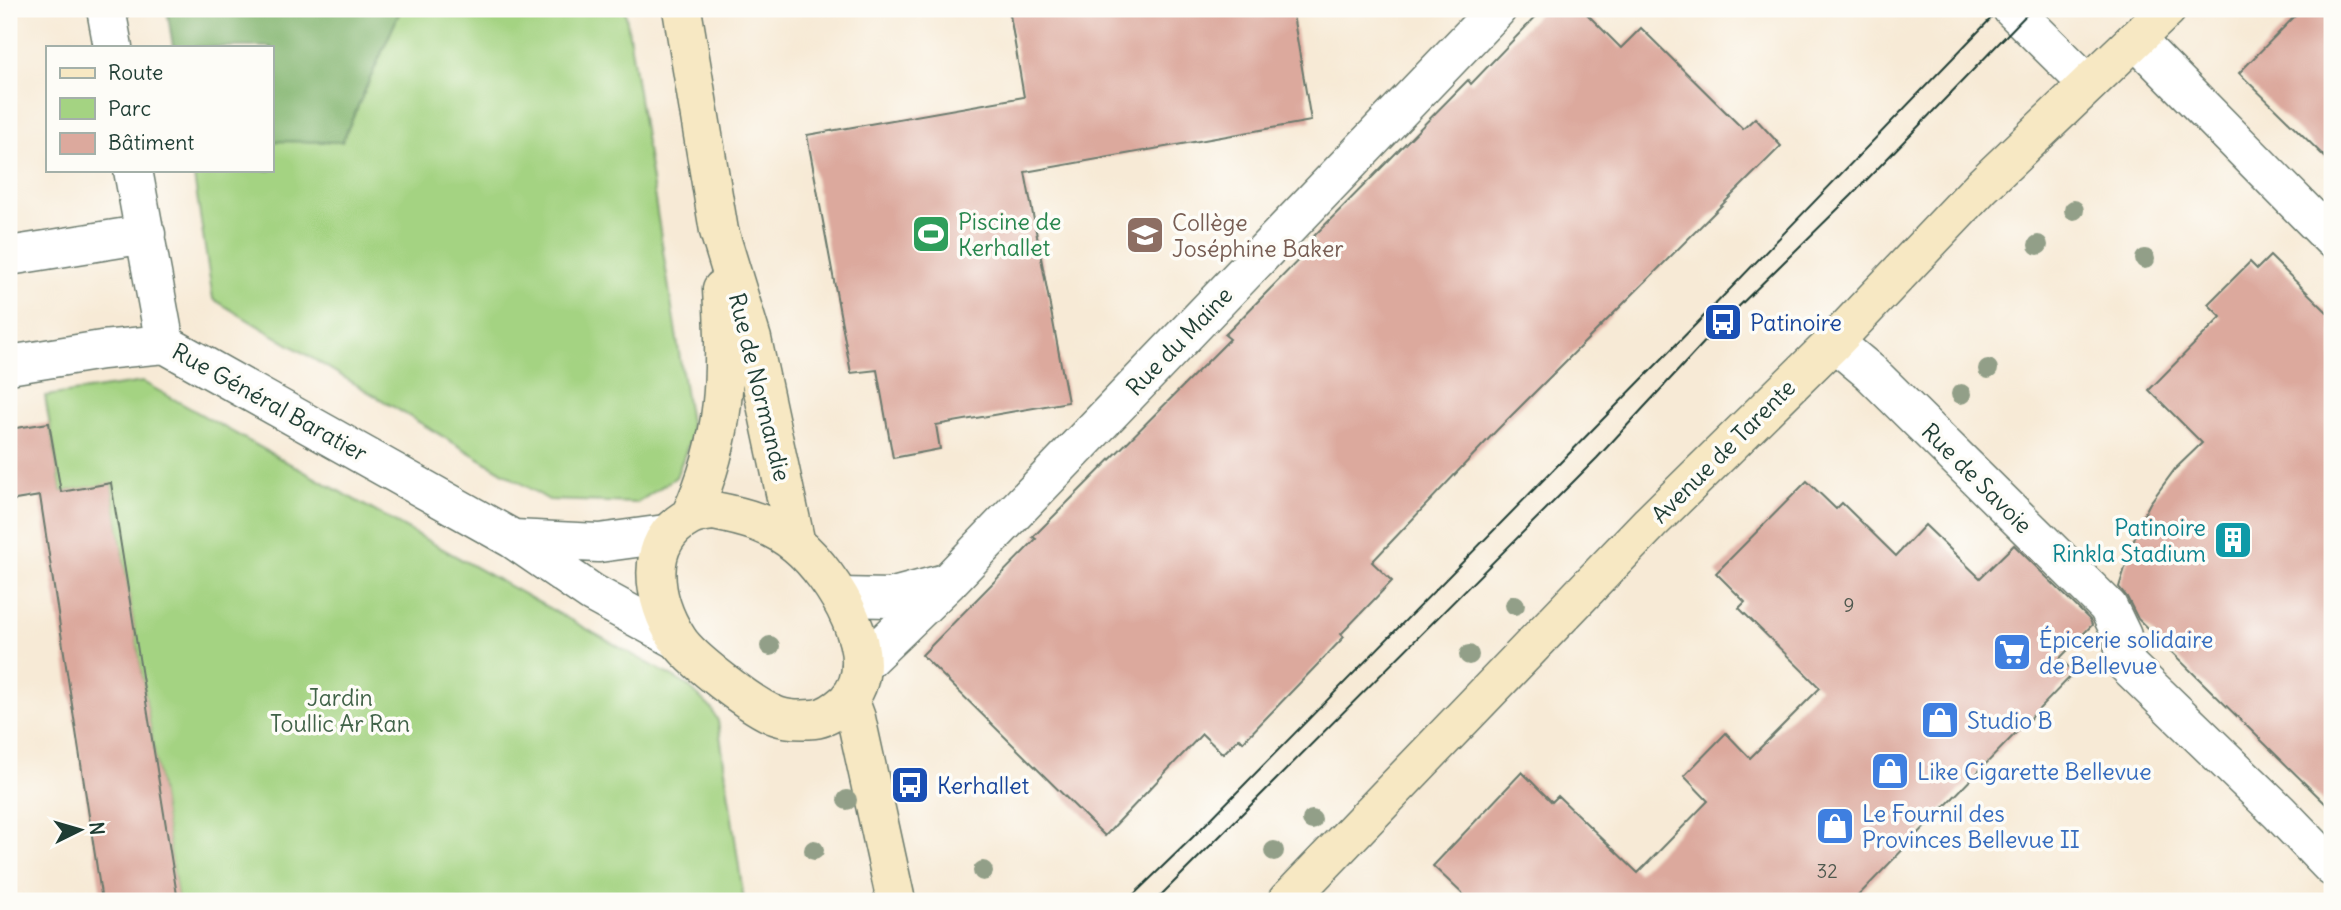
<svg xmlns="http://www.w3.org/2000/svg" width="2341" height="910" font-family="Delius,sans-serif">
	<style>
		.green { fill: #a4d382; stroke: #62885b; stroke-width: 2 }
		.forest { fill: #83b570; stroke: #517952; stroke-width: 2 }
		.building { fill: #dca99d }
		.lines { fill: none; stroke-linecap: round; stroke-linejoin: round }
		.street-casing { stroke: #6b7a6d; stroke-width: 41 }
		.secondary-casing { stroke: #6b7a6d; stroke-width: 41 }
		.street { stroke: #fff; stroke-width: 38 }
		.secondary { stroke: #f7e8c3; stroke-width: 38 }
		.tram { stroke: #1f3d34; stroke-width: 2 }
		.tree { fill: #929f88 }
		.labels { text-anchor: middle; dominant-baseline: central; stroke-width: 7; stroke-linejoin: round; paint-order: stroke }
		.number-label { font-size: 19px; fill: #4e584e }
		.leisure-label { font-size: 23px; fill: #27864d; stroke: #fdfcf7; text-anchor: start }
		.education-label { font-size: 23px; fill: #785e54; stroke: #fdfcf7; text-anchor: start }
		.transit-label { font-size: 23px; fill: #164399; stroke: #fdfcf7; text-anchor: start }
		.street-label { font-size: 23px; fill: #1f3d34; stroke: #fdfcf7 }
		.culture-label { font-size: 23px; fill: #0d838f; stroke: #fdfcf7; text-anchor: end }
		.shop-label { font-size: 23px; fill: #366cbe; stroke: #fdfcf7; text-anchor: start }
		.park-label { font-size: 23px; fill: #406248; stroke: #fdfcf7 }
	</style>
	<rect width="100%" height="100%" fill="#fdfcf7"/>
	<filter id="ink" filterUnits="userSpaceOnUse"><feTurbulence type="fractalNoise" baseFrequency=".0143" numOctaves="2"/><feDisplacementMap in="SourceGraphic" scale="14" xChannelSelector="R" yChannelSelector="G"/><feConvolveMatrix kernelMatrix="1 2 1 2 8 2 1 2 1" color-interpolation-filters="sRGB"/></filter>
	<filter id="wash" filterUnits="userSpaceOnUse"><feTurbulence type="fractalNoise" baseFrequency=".00686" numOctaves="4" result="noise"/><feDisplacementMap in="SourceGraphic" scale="28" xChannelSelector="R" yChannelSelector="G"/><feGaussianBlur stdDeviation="1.57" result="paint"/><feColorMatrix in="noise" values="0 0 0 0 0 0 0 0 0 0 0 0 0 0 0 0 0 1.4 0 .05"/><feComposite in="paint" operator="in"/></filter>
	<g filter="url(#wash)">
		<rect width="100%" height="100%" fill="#f7ead6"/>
		<path class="green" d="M 401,9 L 625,9 L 692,435 L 676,477 L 637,503 L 549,500 L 213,299 L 193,170 L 271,170 L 271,141 L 342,142 Z
			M 143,382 L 687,685 L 711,708 L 718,721 L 744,901 L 178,901 L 111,484 L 61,492 L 45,396 Z"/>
		<path class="forest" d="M 167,9 L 401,9 L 342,142 L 271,141 L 271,47 L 173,47 Z"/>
		<g id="blocks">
			<path class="building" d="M 1009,9 L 1292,9 L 1311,121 L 1025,172 L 1068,402 L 936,425 L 940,449 L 893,458 L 877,370 L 851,373 L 807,135 L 1024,97 Z
				M 1543,9 L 1582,9 L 1621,48 L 1641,28 L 1743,129 L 1755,118 L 1781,146 L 1497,430 L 1372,562 L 1392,581 L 1341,634 L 1344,637 L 1243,742 L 1239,738 L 1223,754 L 1202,734 L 1105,836 L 922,655 L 1036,539 L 1033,537 L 1230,339 L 1225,335 L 1316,242 L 1312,238 L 1468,80 L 1471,84 Z
				M 2302,9 L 2332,9 L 2332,164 L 2239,73 Z
				M 2270,256 L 2332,317 L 2332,810 L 2138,619 L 2127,597 L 2119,587 L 2139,524 L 2150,503 L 2175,469 L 2202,443 L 2149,390 L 2221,317 L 2208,304 L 2250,262 L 2257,269 Z
				M 49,423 L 61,492 L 111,483 L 178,901 L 102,901 L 40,496 L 9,501 L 9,429 Z
				M 1807,481 L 1836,509 L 1842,503 L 1896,556 L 1925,525 L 1980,578 L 2014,545 L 2090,620 L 2092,625 L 2060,658 L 2074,673 L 1853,901 L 1470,901 L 1433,866 L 1522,772 L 1552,802 L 1558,796 L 1638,873 L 1708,801 L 1684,776 L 1726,733 L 1750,758 L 1820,688 L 1739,608 L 1745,602 L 1716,573 Z"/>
		</g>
	</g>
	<g filter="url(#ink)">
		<use href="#blocks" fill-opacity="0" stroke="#6b7a6d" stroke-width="2"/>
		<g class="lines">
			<defs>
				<path id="street" d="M 106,9 L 113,47
					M 2012,9 L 2088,84
					M 2136,40 L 2332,239
					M 133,170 L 165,344
					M 9,256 L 146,234
					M 1834,342 L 1870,372 L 2108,607 L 2122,636 L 2126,664 L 2279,812 L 2332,867
					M 9,365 L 102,350 L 165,344 L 513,539 L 592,593 L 678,640
					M 513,539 L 599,543 L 665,534
					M 841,597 L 889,598 L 945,583
					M 861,666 L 947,583 L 1497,9"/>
				<path id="secondary" d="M 682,9 L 719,231 L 752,339 L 796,544
					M 714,511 C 745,517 772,524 797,545 C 832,574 888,660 846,702 C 838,709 825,718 814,719 C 802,720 788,720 777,716 C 754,708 689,658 677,638 C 653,600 642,542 689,517 C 696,513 706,512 714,511 Z
					M 690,516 C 727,438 727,373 722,289
					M 849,699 L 856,718 L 896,901
					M 1287,901 L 1650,523 L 1834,342 L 1982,186 L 2167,9"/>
			</defs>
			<use href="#street" class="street-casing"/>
			<use href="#secondary" class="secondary-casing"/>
			<use href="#street" class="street"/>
			<use href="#secondary" class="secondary"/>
			<path class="tram" d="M 1127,901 L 1193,837 L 1706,314 L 2000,9
				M 1155,901 L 1597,458 L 1723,322 L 1851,196 L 2032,9"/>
		</g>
		<g class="tree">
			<circle cx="2074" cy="210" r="10"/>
			<circle cx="2038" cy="245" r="10"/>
			<circle cx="2145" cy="259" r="10"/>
			<circle cx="1988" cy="369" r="10"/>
			<circle cx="1961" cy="394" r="10"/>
			<circle cx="1515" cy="605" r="10"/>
			<circle cx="770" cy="646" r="10"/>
			<circle cx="1469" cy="655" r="10"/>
			<circle cx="847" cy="800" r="10"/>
			<circle cx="1312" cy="820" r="10"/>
			<circle cx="814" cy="850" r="10"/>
			<circle cx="1274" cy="851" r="10"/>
			<circle cx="983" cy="871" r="10"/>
		</g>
	</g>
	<defs>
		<symbol id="stadium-square" viewBox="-11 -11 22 22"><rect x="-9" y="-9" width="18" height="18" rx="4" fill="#2e9e5b" stroke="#fdfcf7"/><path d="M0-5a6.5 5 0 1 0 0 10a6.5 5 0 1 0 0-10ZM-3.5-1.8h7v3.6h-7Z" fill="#fff"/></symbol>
		<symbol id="school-square" viewBox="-11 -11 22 22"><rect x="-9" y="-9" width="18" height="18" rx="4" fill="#8d6e63" stroke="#fdfcf7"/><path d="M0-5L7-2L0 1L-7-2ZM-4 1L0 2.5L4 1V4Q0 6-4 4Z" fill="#fff"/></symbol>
		<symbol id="bus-square" viewBox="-11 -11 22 22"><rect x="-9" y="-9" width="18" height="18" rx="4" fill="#1a4fb4" stroke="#fdfcf7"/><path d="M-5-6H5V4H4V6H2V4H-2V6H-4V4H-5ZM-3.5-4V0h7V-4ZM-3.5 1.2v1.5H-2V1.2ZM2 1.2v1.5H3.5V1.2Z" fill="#fff"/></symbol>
		<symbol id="building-square" viewBox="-11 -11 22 22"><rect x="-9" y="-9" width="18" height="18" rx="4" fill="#0f9aa8" stroke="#fdfcf7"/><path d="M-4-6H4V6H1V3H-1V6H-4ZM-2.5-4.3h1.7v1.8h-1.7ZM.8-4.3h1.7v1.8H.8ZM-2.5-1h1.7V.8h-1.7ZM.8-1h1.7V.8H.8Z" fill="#fff"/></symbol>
		<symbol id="supermarket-square" viewBox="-11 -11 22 22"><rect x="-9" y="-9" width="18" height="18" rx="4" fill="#3f7fe0" stroke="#fdfcf7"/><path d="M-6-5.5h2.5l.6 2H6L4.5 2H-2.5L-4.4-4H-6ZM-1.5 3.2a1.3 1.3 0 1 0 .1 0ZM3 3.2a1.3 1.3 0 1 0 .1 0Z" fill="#fff"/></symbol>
		<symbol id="shop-square" viewBox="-11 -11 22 22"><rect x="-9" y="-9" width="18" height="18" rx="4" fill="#3f7fe0" stroke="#fdfcf7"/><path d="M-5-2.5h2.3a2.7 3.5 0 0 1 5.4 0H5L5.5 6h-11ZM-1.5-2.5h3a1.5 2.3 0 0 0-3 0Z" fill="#fff"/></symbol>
	</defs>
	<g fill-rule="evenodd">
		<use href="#stadium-square" x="909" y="212" width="44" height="44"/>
		<use href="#school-square" x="1123" y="213" width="44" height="44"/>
		<use href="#bus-square" x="1701" y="300" width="44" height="44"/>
		<use href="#building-square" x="2211" y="518" width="44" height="44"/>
		<use href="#supermarket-square" x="1990" y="630" width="44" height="44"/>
		<use href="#shop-square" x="1918" y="698" width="44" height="44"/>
		<use href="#shop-square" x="1868" y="749" width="44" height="44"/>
		<use href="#bus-square" x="888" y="763" width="44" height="44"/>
		<use href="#shop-square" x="1813" y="804" width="44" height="44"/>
	</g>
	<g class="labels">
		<g class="number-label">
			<text x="1849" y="605">9</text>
			<text x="1827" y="871">32</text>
		</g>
		<g class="leisure-label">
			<text x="958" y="221">Piscine de<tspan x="958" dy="26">Kerhallet</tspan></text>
		</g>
		<g class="education-label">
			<text x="1172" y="222">Collège<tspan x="1172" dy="26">Joséphine Baker</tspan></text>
		</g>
		<g class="transit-label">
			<text x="1750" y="322">Patinoire</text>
			<text x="937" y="785">Kerhallet</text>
		</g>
		<g class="street-label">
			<text transform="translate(1179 341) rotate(-46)">Rue du Maine</text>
			<text transform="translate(760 387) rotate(76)">Rue de Normandie</text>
			<text transform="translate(270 402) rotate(29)">Rue Général Baratier</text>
			<text transform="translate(1723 451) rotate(-45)">Avenue de Tarente</text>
			<text transform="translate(1977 478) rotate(45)">Rue de Savoie</text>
		</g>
		<g class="culture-label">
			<text x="2206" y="527">Patinoire<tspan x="2206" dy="26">Rinkla Stadium</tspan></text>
		</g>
		<g class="shop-label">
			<text x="2039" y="639">Épicerie solidaire<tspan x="2039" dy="26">de Bellevue</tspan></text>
			<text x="1967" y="720">Studio B</text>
			<text x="1917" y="771">Like Cigarette Bellevue</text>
			<text x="1862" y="813">Le Fournil des<tspan x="1862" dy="26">Provinces Bellevue II</tspan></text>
		</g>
		<g class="park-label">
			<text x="340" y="697">Jardin<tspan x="340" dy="26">Toullic Ar Ran</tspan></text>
		</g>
	</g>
	<rect width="2341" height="910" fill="none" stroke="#fdfcf7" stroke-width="35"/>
	<rect x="46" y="46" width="228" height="126" fill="#fdfcf7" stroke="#a4b0a9" stroke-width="2"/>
	<rect x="60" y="68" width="35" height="10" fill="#f7e8c3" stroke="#a4b0a9" stroke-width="2"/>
	<text x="108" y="80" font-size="21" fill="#1f3d34">Route</text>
	<rect x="60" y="98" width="35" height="21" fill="#a4d382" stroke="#a4b0a9" stroke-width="2"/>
	<text x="108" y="116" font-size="21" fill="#1f3d34">Parc</text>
	<rect x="60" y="133" width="35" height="21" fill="#dca99d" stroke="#a4b0a9" stroke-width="2"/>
	<text x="108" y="150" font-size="21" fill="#1f3d34">Bâtiment</text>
	<g transform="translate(80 830) rotate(85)" stroke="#fdfcf7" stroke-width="5" paint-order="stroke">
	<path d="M0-5L12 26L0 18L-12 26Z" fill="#1f3d34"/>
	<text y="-10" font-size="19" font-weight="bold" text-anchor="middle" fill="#1f3d34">N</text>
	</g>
</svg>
